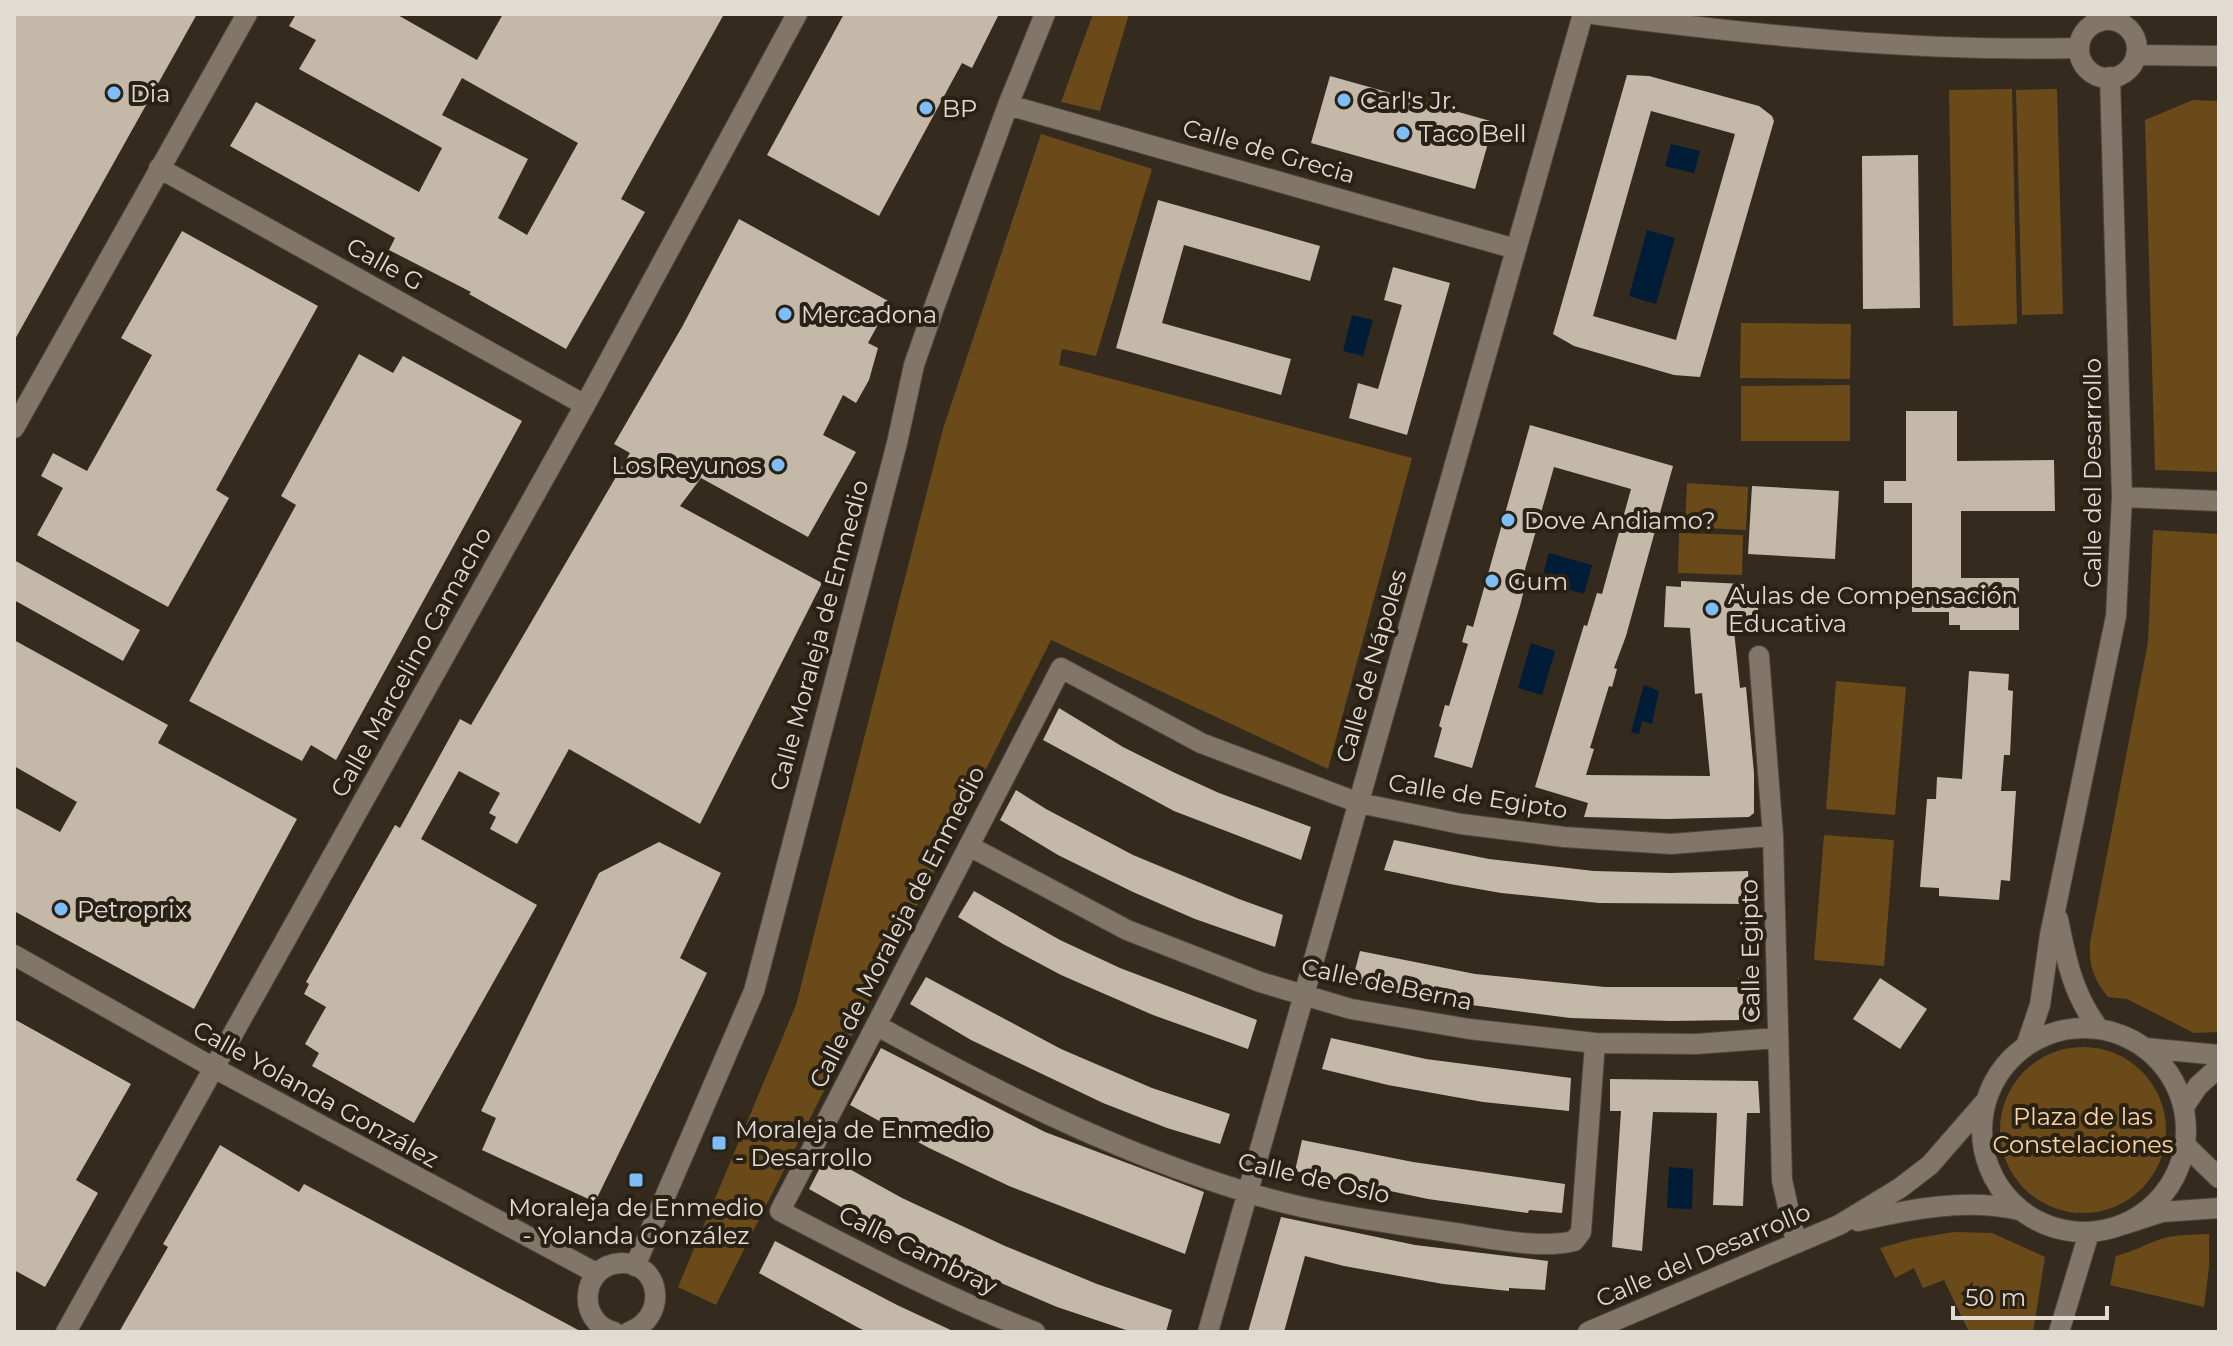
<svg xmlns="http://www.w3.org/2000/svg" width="2233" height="1346" font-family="Montserrat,sans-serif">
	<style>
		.green { fill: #6b4a19 }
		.water { fill: #001c36 }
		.building { fill: #c4b8a8; fill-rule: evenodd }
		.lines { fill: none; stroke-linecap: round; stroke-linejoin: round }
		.minor-casing { stroke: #4f473c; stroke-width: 22 }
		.tertiary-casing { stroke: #4f473c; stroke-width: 22 }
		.minor { stroke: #817667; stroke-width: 20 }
		.tertiary { stroke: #817667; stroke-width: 20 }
		.poi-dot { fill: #7dbef9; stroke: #2a2115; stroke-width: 3 }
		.labels { text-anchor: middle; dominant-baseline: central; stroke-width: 8; stroke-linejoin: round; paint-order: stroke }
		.poi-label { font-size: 24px; fill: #e1dbd3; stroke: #2a2115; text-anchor: start }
		.street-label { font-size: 24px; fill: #e1dbd3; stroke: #2a2115 }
		.park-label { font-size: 24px; fill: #fdd5a0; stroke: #2a2115 }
	</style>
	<rect width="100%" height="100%" fill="#342b1e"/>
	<path class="green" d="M 1093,14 L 1129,14 L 1100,111 L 1061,102 Z
		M 2012,89 L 2017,324 L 1953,326 L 1949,90 Z
		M 2057,89 L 2063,314 L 2022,315 L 2016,90 Z
		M 2193,100 L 2219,101 L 2219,472 L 2155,470 L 2145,120 Z
		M 1041,134 L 1152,169 L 1096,356 L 1062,349 L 1059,365 L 1412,458 L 1328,769 L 1051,640 L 716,1305 L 678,1287 L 796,1005 L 943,429 Z
		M 1741,323 L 1851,324 L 1850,379 L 1740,378 Z
		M 1850,385 L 1850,441 L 1741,441 L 1741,386 Z
		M 1687,483 L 1748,487 L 1746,530 L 1685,527 Z
		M 2153,530 L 2219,534 L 2219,1032 L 2194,1033 L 2127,999 L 2108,997 C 2093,979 2089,965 2090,943 L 2148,642 Z
		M 1679,533 L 1743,535 L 1742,575 L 1678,573 Z
		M 1836,681 L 1906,687 L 1895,815 L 1826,809 Z
		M 1824,835 L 1894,840 L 1884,966 L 1814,960 Z
		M2000 1130a83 83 0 1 1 166 0a83 83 0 1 1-166 0Z
		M 1953,1232 L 1992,1233 L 2045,1257 L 2033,1332 L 1969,1332 L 1944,1280 L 1923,1288 L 1914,1268 L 1895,1278 L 1880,1248 L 1912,1239 Z
		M 2209,1234 L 2209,1267 L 2204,1307 L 2110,1285 L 2116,1256 C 2132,1252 2144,1245 2158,1240 C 2174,1234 2193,1235 2209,1234 Z"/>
	<path class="water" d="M 1671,144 L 1700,151 L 1694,173 L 1665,166 Z
		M 1647,230 L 1675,238 L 1656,304 L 1629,296 Z
		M 1352,315 L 1373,320 L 1363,356 L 1343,351 Z
		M 1549,553 L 1592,565 L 1584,594 L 1541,582 Z
		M 1531,643 L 1555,651 L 1542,695 L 1518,688 Z
		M 1644,685 L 1659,691 L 1652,724 L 1642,721 L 1639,734 L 1631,732 Z
		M 1669,1167 L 1693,1169 L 1692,1209 L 1667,1208 Z"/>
	<path class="building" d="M 14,14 L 197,14 L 14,341 Z
		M 296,14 L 396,14 L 477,60 L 503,14 L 724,14 L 621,199 L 645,212 L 566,349 L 469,294 L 471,292 L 389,250 L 395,238 L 230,146 L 256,102 L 419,192 L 442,148 L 299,69 L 316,40 L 289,26 ZM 462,78 L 578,143 L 527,235 L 498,218 L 528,159 L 442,115 Z
		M 844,14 L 999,14 L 972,68 L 962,63 L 879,216 L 767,155 Z
		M 1627,75 L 1649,76 L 1759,106 L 1772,116 L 1774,121 L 1700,377 L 1674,375 L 1574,346 L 1553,334 ZM 1651,111 L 1735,134 L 1676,340 L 1593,316 Z
		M 1330,76 L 1494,122 L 1475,189 L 1311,143 Z
		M 1918,155 L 1920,308 L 1863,309 L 1862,156 Z
		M 1158,200 L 1320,246 L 1310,281 L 1184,245 L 1162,323 L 1291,359 L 1281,395 L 1116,348 Z
		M 739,219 L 890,302 L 868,343 L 878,348 L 869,380 L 856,403 L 843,395 L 823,435 L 856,452 L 808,537 L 701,478 L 680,506 L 822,583 L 700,824 L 569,749 L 517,844 L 490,829 L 496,817 L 489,813 L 500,793 L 459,771 L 421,839 L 537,905 L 414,1123 L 312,1066 L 319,1053 L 305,1044 L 326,1007 L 304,994 L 309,984 L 306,982 L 395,825 L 400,828 L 460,719 L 471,725 L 630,453 L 614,444 L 682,327 Z
		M 182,231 L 318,306 L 216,490 L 229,498 L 168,607 L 37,535 L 63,488 L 41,476 L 53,453 L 87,471 L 152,355 L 121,338 Z
		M 1393,267 L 1450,283 L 1407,435 L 1349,418 L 1358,383 L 1378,389 L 1402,305 L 1384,300 Z
		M 359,354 L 393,373 L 403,356 L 522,421 L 336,760 L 311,745 L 302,761 L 189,701 L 296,505 L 281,496 Z
		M 1906,411 L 1957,411 L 1957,461 L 2054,460 L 2055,511 L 1961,511 L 1961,578 L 2019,578 L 2019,630 L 1960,630 L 1960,625 L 1949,625 L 1949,612 L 1912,612 L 1912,503 L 1884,503 L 1884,481 L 1906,481 Z
		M 1530,425 L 1673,466 L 1626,636 L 1614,668 L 1617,669 L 1612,687 L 1609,686 L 1590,748 L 1594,749 L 1586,775 L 1710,776 L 1702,693 L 1695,694 L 1690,628 L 1664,627 L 1666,586 L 1681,587 L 1681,581 L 1744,584 L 1744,589 L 1759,590 L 1757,632 L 1734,631 L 1740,688 L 1746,687 L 1754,773 L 1754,813 L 1749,817 L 1666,819 L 1584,817 L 1588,803 L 1535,787 L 1584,625 L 1587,626 L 1597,593 L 1602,594 L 1631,489 L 1554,467 L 1524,573 L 1528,574 L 1520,606 L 1472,768 L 1434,757 L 1442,728 L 1439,726 L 1445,705 L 1449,706 L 1468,644 L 1462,642 L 1467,625 L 1473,627 Z
		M 1752,486 L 1839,491 L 1835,559 L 1748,554 Z
		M 14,560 L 140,630 L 123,661 L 14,600 Z
		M 14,640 L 168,725 L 158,743 L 297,819 L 194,1009 L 14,911 L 14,807 L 60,832 L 77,802 L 14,766 Z
		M 1969,671 L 2009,674 L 2008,690 L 2013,691 L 2010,755 L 2004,755 L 2001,791 L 2016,791 L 2010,881 L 2001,880 L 1999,900 L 1939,896 L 1939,888 L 1920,887 L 1927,799 L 1936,799 L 1937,777 L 1962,779 Z
		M 1059,708 L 1123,747 L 1173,772 L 1219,793 L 1311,827 L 1301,860 L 1174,811 L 1043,740 Z
		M 1016,790 L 1046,809 L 1133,855 L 1239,899 L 1283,915 L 1275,947 L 1195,919 L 1133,892 L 1058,855 L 1000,820 Z
		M 1394,840 L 1489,859 L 1594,871 L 1670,873 L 1748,871 L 1750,904 L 1599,903 L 1501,893 L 1450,884 L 1384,870 Z
		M 659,842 L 721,873 L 680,958 L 707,973 L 595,1202 L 482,1150 L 496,1118 L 481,1111 L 599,873 Z
		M 974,891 L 1060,940 L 1120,968 L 1257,1020 L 1248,1049 L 1153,1015 L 1061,975 L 1003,944 L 958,917 Z
		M 1360,951 L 1475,974 L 1605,987 L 1738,987 L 1738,978 L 1757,978 L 1758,1016 L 1739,1017 L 1739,1020 L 1671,1021 L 1570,1018 L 1419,998 L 1352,982 Z
		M 926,977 L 1061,1049 L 1152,1088 L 1230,1114 L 1220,1144 L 1167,1128 L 1103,1103 L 971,1040 L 910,1004 Z
		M 1880,978 L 1927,1009 L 1900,1049 L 1853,1019 Z
		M 14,1019 L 131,1084 L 76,1180 L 98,1193 L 45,1287 L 14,1270 Z
		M 1331,1038 L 1426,1059 L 1571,1078 L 1569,1111 L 1483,1102 L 1388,1085 L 1322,1069 Z
		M 881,1048 L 1045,1132 L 1204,1192 L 1185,1254 L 1009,1186 L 929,1148 L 850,1105 Z
		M 1610,1079 L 1758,1081 L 1760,1113 L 1747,1113 L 1743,1206 L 1713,1205 L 1717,1113 L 1653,1112 L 1642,1251 L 1612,1247 L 1621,1111 L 1610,1111 Z
		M 1302,1140 L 1413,1162 L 1565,1184 L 1562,1213 L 1529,1210 L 1528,1213 L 1428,1199 L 1295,1171 Z
		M 220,1145 L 299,1192 L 304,1184 L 582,1332 L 119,1332 L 168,1247 L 163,1244 Z
		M 826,1156 L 902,1198 L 1005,1246 L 1097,1284 L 1172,1310 L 1166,1332 L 1132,1332 L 1057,1307 L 975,1272 L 848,1211 L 809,1189 Z
		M 1281,1217 L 1415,1245 L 1548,1261 L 1545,1290 L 1509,1288 L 1509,1291 L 1443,1284 L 1344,1266 L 1305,1256 L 1284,1332 L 1248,1332 Z
		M 775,1241 L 897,1305 L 955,1332 L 867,1332 L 857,1327 L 759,1273 Z"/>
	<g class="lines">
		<defs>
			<path id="minor" d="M 2097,14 L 2098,22
				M 1008,105 L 1516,249
				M 159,168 L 585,405
				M 14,428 L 247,14
				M 2122,497 L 2219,501
				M 1759,656 L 1773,836 L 1782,1180 L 1796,1243
				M 969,846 L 1127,930 L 1260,982 L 1351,1009 L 1469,1029 L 1595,1043 L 1696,1044 L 1777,1038
				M 2058,919 C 2066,959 2073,995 2099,1029
				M 14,955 L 214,1068 L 596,1273
				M 876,1025 C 994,1091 1116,1152 1246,1192 C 1309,1212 1382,1222 1448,1232 C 1485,1237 1538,1250 1574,1241 L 1581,1232 L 1595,1043
				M1982 1130a102 102 0 1 1 204 0a102 102 0 1 1-204 0Z
				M 2026,1046 L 2040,1005 L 2050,935 L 2116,616 L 2122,497 L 2110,77
				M 2145,1048 L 2219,1055
				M 2184,1107 L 2198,1086 L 2219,1067
				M 1858,1221 C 1911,1209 1966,1198 2019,1210
				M 635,1266 L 754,991 L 897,443 L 914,365 L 935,305 L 1008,105 L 1045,14
				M 66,1332 L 585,405 L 797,14
				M 614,1332 C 576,1322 580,1265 621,1263 C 662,1262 668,1318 629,1332
				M 1035,1332 C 947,1298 864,1255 780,1211 L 1061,668 L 1201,743 L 1359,803 L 1461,824 L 1564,837 L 1671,844 L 1773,836
				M 1208,1332 L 1583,14
				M 1588,1332 L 1839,1225 L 1900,1188 L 1930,1165 L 1984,1103
				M 2059,1332 L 2089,1233"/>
			<path id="tertiary" d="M 1593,14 C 1753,35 1917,52 2079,48
				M2079 49a29 29 0 1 1 58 0a29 29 0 1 1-58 0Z
				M 2136,55 L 2219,56
				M 2185,1145 L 2219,1178
				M 2125,1224 L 2162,1212 L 2219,1208"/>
		</defs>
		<use href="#minor" class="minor-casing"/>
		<use href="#tertiary" class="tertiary-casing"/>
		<use href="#minor" class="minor"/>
		<use href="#tertiary" class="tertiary"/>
	</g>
	<g class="poi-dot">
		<circle cx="114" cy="93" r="8"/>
		<circle cx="1344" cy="100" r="8"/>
		<circle cx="926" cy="108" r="8"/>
		<circle cx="1403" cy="133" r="8"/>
		<circle cx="785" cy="314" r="8"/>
		<circle cx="778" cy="465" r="8"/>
		<circle cx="1508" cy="520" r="8"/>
		<circle cx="1492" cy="581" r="8"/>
		<circle cx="1712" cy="609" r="8"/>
		<circle cx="61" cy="909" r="8"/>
		<rect x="711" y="1135" width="16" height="16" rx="4"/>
		<rect x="628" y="1172" width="16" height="16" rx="4"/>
	</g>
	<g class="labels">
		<g class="poi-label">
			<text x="130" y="93">Dia</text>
			<text x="1360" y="100">Carl's Jr.</text>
			<text x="942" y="108">BP</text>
			<text x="1419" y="133">Taco Bell</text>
			<text x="801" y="314">Mercadona</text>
			<text x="762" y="465" text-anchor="end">Los Reyunos</text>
			<text x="1524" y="520">Dove Andiamo?</text>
			<text x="1508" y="581">Gum</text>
			<text x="1728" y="595">Aulas de Compensación<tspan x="1728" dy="28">Educativa</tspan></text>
			<text x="77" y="909">Petroprix</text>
			<text x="735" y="1129">Moraleja de Enmedio<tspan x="735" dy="28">- Desarrollo</tspan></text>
			<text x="636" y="1207" text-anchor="middle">Moraleja de Enmedio<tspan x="636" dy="28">- Yolanda González</tspan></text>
		</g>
		<g class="street-label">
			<text transform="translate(1269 151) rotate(16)">Calle de Grecia</text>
			<text transform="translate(385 264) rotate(29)">Calle G</text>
			<text transform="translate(2092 473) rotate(-90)">Calle del Desarrollo</text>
			<text transform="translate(819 635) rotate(-75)">Calle Moraleja de Enmedio</text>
			<text transform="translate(411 662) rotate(-61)">Calle Marcelino Camacho</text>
			<text transform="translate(1371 666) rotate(-74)">Calle de Nápoles</text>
			<text transform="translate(1478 796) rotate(9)">Calle de Egipto</text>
			<text transform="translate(897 927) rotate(-63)">Calle de Moraleja de Enmedio</text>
			<text transform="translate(1750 951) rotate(-91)">Calle Egipto</text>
			<text transform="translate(1387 984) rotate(12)">Calle de Berna</text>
			<text transform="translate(316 1094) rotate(29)">Calle Yolanda González</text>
			<text transform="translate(1314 1178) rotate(13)">Calle de Oslo</text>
			<text transform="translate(918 1250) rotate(26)">Calle Cambray</text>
			<text transform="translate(1703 1255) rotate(-23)">Calle del Desarrollo</text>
		</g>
		<g class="park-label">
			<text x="2083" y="1116">Plaza de las<tspan x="2083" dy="28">Constelaciones</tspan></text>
		</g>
	</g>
	<rect width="2233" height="1346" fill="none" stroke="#e1dbd3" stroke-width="32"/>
	<path d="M1953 1306v12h154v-12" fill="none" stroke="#e1dbd3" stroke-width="4"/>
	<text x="1965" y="1306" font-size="24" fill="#e1dbd3" stroke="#2a2115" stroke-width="6" paint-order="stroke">50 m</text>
</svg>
